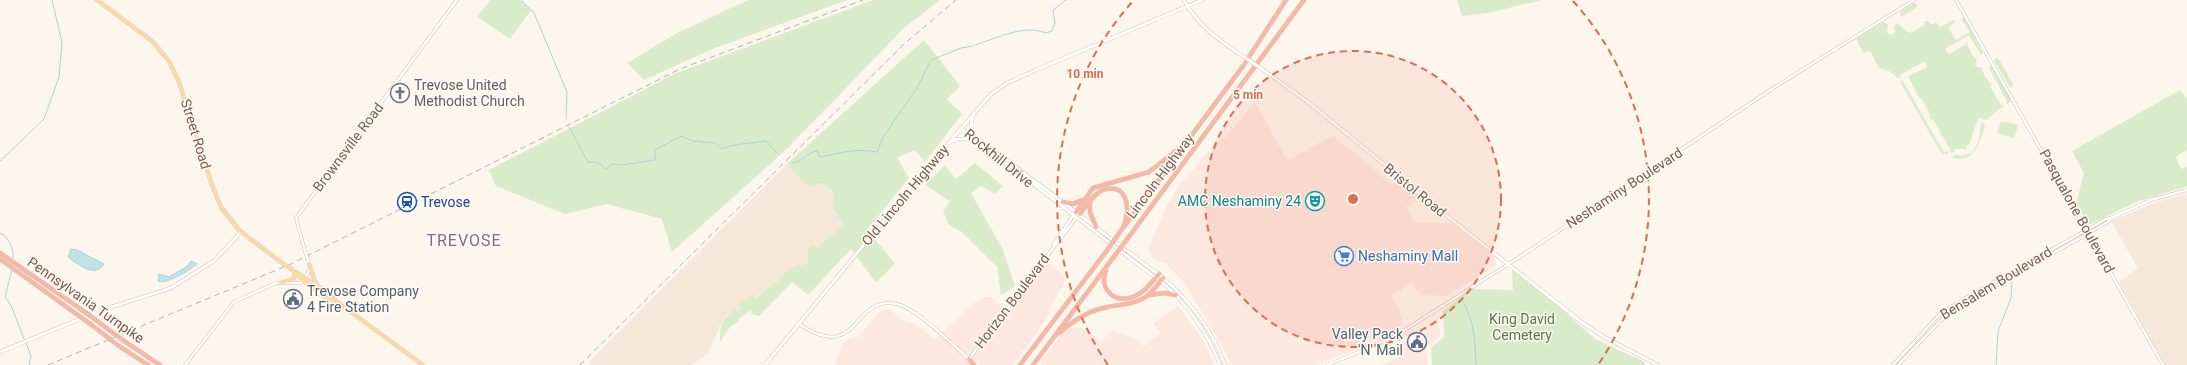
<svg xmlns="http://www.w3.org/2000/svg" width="2187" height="365" font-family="Roboto,sans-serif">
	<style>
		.residential { fill: #f5e8da }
		.commercial { fill: #fde8e0 }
		.green { fill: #d8ecc9 }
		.water { fill: #bfe3e8; stroke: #a5d3da }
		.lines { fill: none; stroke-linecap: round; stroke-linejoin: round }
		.stream { stroke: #a5d3da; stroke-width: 1 }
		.tertiary-casing { stroke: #d1beb0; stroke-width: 3.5 }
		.secondary-casing { stroke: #d6c0b0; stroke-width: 4 }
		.primary-casing { stroke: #dad1cd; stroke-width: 4.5 }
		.motorway-casing { stroke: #dad1cd; stroke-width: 5 }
		.tertiary { stroke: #fff; stroke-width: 2.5 }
		.secondary { stroke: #fff; stroke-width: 3 }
		.primary { stroke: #fbd9a5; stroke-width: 3.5 }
		.motorway { stroke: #f7b7a3; stroke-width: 4 }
		.rail { stroke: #b9a8c9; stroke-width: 1; stroke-dasharray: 6 4; stroke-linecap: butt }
		.tertiary-bridge-casing { stroke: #d1beb0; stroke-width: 3.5; stroke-linecap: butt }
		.secondary-bridge-casing { stroke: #d6c0b0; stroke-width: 4; stroke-linecap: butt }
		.primary-bridge-casing { stroke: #dad1cd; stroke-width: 4.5; stroke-linecap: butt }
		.motorway-bridge-casing { stroke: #dad1cd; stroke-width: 5; stroke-linecap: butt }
		.tertiary-bridge { stroke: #fff; stroke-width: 2.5 }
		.secondary-bridge { stroke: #fff; stroke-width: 3 }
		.primary-bridge { stroke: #fbd9a5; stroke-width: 3.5 }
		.motorway-bridge { stroke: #f7b7a3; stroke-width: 4 }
		.ring { fill: none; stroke: #dc6d51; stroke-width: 2; stroke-dasharray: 7 5 }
		.labels { text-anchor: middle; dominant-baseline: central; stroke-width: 3; stroke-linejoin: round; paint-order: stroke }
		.worship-label { font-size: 14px; fill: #5b616d; stroke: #fffaf3; text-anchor: start }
		.street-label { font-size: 14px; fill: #7a5c4d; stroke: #fffaf3 }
		.culture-label { font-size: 14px; fill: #0d838f; stroke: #fffaf3; text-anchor: end }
		.transit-label { font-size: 14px; fill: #164399; stroke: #fffaf3; text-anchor: start }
		.shop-label { font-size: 14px; fill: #366cbe; stroke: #fffaf3; text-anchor: start }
		.service-label { font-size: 14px; fill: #4e5e75; stroke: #fffaf3; text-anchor: start }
		.park-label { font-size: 14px; fill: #537a41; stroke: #fffaf3 }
		.quarter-label { font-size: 16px; letter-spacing: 1px; fill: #846695; stroke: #fffaf3 }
		.centre { fill: #dc6d51; stroke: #fffaf3; stroke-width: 2 }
		.ring-label { font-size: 12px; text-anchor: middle; font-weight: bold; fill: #dc6d51; stroke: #fffaf3; stroke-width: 3; stroke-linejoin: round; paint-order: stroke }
	</style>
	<rect width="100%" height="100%" fill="#fdf6ec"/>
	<path class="residential" d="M 787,164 L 809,187 L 821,183 L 834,192 L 833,207 L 843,225 L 818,247 L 808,251 L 808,264 L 781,284 L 775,281 L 755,299 L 744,302 L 742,300 L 741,308 L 737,311 L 734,310 L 726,316 L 720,326 L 708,354 L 692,365 L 591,365 L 588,363 Z
		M 2187,194 L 2187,365 L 2165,365 L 2119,282 L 2138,268 L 2111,221 L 2159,201 Z"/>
	<path class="commercial" d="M 1255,102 L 1287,160 L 1333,136 L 1392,184 L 1399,181 L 1416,196 L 1415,202 L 1407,206 L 1414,222 L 1452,223 L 1495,257 L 1496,266 L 1446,296 L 1421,295 L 1412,283 L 1391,296 L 1400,312 L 1402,323 L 1398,329 L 1391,333 L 1383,335 L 1372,331 L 1363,336 L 1352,351 L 1315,365 L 1232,365 L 1225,351 L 1184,282 L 1165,262 L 1158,262 L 1152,257 L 1148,250 L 1164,211 L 1177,188 L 1215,143 L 1225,138 Z
		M 1046,262 L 1064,276 L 1065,281 L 1048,311 L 1050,314 L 1013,365 L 980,365 L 975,359 L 971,365 L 835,365 L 842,344 L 849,339 L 858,337 L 881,310 L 889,309 L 905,322 L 913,323 L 935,339 L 958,319 L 967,309 L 983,297 L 990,297 L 1010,311 Z
		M 1178,306 L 1197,331 L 1207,347 L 1214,365 L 1039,365 L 1061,334 L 1066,329 L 1076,327 L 1082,328 L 1101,341 L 1112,331 L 1136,339 L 1143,346 L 1161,333 L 1153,323 Z
		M 1438,319 L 1441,336 L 1426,347 L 1428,365 L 1383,365 L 1399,356 L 1395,348 Z"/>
	<path class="green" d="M 490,0 L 520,0 L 531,10 L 510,39 L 477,17 Z
		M 748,0 L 847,0 L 715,48 L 644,80 L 627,63 L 677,33 Z
		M 873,0 L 940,0 L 903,29 L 788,148 L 672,252 L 662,219 L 607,204 L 565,214 L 496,186 L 489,170 L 676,73 Z
		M 1457,0 L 1542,0 L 1488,13 L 1462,16 Z
		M 1914,3 L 1917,4 L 1917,7 L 1903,16 L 1900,15 L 1901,11 Z
		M 1964,17 L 1983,53 L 1981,55 L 1969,35 L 1946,48 L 1946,51 L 1949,54 L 1966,44 L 1965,42 L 1968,43 L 1967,45 L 1974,58 L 1977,58 L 1975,66 L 1983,68 L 1982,71 L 1989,82 L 1990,82 L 1992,85 L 1990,86 L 2001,105 L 2003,104 L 2004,106 L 1994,113 L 1987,120 L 1978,118 L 1970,142 L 1966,147 L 1967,149 L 1955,149 L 1954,152 L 1950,153 L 1951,150 L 1943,137 L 1940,136 L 1942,135 L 1933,119 L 1931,120 L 1929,117 L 1931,116 L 1921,98 L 1919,98 L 1909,78 L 1907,77 L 1927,67 L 1925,61 L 1900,75 L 1901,77 L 1898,78 L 1889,71 L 1879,68 L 1870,51 L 1864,53 L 1856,39 L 1883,22 L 1888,25 L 1887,33 L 1892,35 L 1895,32 L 1894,26 L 1898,23 L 1906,31 L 1911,33 L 1925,25 L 1924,22 L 1928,20 L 1931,25 L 1936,22 L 1940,27 L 1953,20 L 1955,22 L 1959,20 L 1948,27 L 1956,40 L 1970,32 L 1961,19 Z
		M 924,40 L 960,86 L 947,99 L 962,114 L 925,162 L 915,150 L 897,158 L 909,178 L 867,230 L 895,263 L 876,283 L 851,249 L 808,295 L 792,282 L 759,316 L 752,314 L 751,310 L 739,319 L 738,322 L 730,327 L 720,342 C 720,324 721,321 735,309 L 737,311 L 741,309 L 738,304 L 742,300 L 744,301 L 752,296 L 756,299 L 775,281 L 781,284 L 780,278 C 788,269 797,265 808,264 L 808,251 L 812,246 L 818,247 L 843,225 L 833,207 L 834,192 L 821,183 L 809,187 L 787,164 Z
		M 1995,58 L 1998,58 L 2013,84 L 2012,87 L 2009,86 L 1994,61 Z
		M 1990,65 L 1993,66 L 2012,100 L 2008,104 L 2006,104 L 2007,101 L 1989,68 Z
		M 1905,79 L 1903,81 L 1944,153 L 1948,151 L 1948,154 L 1942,154 L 1900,82 Z
		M 2180,90 L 2187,99 L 2187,150 L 2176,156 L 2177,161 L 2182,169 L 2187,166 L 2187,186 L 2134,203 L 2089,225 L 2076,204 L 2084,173 L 2072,151 Z
		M 2001,121 L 2018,125 L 2014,138 L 1997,133 Z
		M 1981,122 L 1985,125 C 1980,143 1975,163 1952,158 L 1955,154 L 1961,156 L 1973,152 L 1979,140 Z
		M 975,163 L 1003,186 L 995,194 L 981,186 L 971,193 L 1003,250 L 1015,286 L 1001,295 L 997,267 L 962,232 L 948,224 L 943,211 L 950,201 L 925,185 L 945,165 L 956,179 Z
		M 1512,270 L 1553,301 L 1595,339 L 1643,361 L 1645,365 L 1432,365 L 1431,348 L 1444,337 L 1443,311 L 1472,289 L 1513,290 Z"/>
	<path class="water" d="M 71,249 L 77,250 L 104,264 C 95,279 78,264 68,257 Z
		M 191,261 L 197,264 C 190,270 166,285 158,281 L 159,274 L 169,277 L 186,267 Z"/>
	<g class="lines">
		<path class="stream" d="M 521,0 L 534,13 L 567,92 L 566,119
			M 975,45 C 997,38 1024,24 1046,33 L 1052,31 L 1055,22 L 1053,10 L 1066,0
			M 569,127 L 588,162 L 597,162 L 606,169 L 611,164 L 622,165 L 655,160 L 655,150 L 681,136 L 693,141 L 716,143 L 722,149 C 730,144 755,143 766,141 L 777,153
			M 0,161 L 44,119 L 59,77 L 62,42 L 52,0
			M 793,163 C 803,162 808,152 817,151 L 820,157 C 841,153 855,148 877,152 L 883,137 L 917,88 L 931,60 L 961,48 L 973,46
			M 0,233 C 10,238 14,250 13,260
			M 12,269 L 5,297 L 11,305 L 24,339
			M 1461,299 C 1475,319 1475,342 1476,365
			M 26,343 L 31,356 L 29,365
			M 1996,365 L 1998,331 L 2011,298 L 2012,279"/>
		<defs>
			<path id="tertiary" d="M 1956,0 L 2163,365
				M 1053,245 L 1073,216
				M 305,251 L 296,218 L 457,0
				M 1163,278 C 1191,302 1213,331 1225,365
				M 1161,281 C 1187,304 1207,332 1220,365
				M 799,324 C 860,365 851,294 897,304 C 916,308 953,345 969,359 L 1076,218
				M 185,365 L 234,302 L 276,283 L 301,283 L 306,277 L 310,268
				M 1327,365 L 1389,340 L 1518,258 L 1778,85 L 1914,0
				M 1893,365 L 1938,316 L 1957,303 L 2106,219 L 2111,218 L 2151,200 L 2187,190
				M 1898,365 L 1947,314 L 2108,222 L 2111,218"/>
			<path id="secondary" d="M 1184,0 C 1199,28 1222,42 1247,59
				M 1259,67 L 1308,102 L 1452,220 L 1584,324 L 1606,338 L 1658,365
				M 973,114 L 971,127 L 974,135
				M 960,128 L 1004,158 L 1163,278
				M 960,128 L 1157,279
				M 950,142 L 958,139 L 971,139
				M 0,352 L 99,311 L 171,288 L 215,260 L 241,232
				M 765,365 L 923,173 L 990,95 L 1007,83 L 1036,70 L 1202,0"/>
			<path id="primary" d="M 97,0 L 152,41 L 169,61 L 179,82 L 212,185 L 221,207 L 239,230 L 278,260
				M 309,264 L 316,284
				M 291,269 L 331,295 L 336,301 L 423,365
				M 295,272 C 305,283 320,297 335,301
				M 281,283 L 294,279 L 294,273"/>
			<path id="motorway" d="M 1090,201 L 1090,212 L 1096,227
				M 1063,202 L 1073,204 L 1082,200
				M 1076,212 L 1093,188 L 1149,172 L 1182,146
				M 1080,214 C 1086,206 1093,194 1103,190 C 1127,182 1131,208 1124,225
				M 1120,232 L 1243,66 L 1286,0
				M 1128,238 L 1304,0
				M 0,253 L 82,310
				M 0,259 L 75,313
				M 1106,270 C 1099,288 1113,304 1133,297 C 1144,293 1151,283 1159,274
				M 1149,295 L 1165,293 L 1176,295
				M 96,320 L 109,330
				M 89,323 L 102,333
				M 1059,333 C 1074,320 1089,310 1108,307 C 1120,304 1133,305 1144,298 C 1152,293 1157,285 1163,278
				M 127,343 L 160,365
				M 119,346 L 148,365
				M 969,359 L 974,365
				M 1020,365 L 1105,253
				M 1033,365 L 1113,258"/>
		</defs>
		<use href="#tertiary" class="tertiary-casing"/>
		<use href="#secondary" class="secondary-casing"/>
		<use href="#primary" class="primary-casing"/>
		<use href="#motorway" class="motorway-casing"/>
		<use href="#tertiary" class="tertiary"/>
		<use href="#secondary" class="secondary"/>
		<use href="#primary" class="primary"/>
		<use href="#motorway" class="motorway"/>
		<path class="rail" d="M 48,365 L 291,264 L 680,69 L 863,0
			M 580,365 L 903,45 L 956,0"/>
		<defs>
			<path id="tertiary-bridge" d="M 305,251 L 308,261"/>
			<path id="secondary-bridge" d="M 1247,59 L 1259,67"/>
			<path id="primary-bridge" d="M 278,260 L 291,269"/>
			<path id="motorway-bridge" d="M 1105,253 L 1120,232
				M 1113,258 L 1128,238
				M 82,310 L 96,320
				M 75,313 L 89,323
				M 109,330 L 127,343
				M 102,333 L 119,346"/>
		</defs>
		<use href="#tertiary-bridge" class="tertiary-bridge-casing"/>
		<use href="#secondary-bridge" class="secondary-bridge-casing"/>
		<use href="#primary-bridge" class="primary-bridge-casing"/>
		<use href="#motorway-bridge" class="motorway-bridge-casing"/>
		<use href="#tertiary-bridge" class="tertiary-bridge"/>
		<use href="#secondary-bridge" class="secondary-bridge"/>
		<use href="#primary-bridge" class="primary-bridge"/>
		<use href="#motorway-bridge" class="motorway-bridge"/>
	</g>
	<circle cx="1353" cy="199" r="148" fill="#dc6d51" fill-opacity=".12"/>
	<g class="ring">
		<circle cx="1353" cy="199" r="148"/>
		<path d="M1108 365A296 296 0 0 1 1133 1M1573 1A296 296 0 0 1 1598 365"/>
	</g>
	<defs>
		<symbol id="church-ring" viewBox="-11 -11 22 22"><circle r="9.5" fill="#fffaf3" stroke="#6b7280" stroke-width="1.5"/><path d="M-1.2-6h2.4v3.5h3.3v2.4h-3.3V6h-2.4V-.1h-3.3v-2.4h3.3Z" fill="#6b7280"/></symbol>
		<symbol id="theatre-ring" viewBox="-11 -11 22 22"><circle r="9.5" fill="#fffaf3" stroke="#0f9aa8" stroke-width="1.5"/><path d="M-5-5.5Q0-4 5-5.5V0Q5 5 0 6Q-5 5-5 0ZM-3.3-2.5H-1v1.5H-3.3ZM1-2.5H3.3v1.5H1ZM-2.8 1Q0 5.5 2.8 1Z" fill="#0f9aa8"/></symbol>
		<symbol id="station-ring" viewBox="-11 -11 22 22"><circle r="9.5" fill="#fffaf3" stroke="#1a4fb4" stroke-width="1.5"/><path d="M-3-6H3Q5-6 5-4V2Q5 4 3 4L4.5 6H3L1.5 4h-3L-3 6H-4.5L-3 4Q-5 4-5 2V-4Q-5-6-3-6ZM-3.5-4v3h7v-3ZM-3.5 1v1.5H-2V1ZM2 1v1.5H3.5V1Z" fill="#1a4fb4"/></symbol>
		<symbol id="supermarket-ring" viewBox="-11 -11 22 22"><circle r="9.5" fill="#fffaf3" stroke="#3f7fe0" stroke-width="1.5"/><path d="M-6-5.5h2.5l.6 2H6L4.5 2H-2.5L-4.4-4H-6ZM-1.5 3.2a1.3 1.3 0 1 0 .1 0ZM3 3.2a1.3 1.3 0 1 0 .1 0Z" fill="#3f7fe0"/></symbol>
		<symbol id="civic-ring" viewBox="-11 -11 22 22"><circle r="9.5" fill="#fffaf3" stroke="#5c6f8a" stroke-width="1.5"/><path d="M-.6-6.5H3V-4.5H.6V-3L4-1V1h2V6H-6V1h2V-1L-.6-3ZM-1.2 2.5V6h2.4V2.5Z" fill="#5c6f8a"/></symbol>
	</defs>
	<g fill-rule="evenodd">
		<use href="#church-ring" x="389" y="82" width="22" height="22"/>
		<use href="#theatre-ring" x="1304" y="190" width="22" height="22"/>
		<use href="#station-ring" x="396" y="191" width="22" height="22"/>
		<use href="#supermarket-ring" x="1333" y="245" width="22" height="22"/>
		<use href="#civic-ring" x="282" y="288" width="22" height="22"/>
		<use href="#civic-ring" x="1406" y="331" width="22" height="22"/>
	</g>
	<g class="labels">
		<g class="worship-label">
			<text x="414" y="85">Trevose United<tspan x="414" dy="16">Methodist Church</tspan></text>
		</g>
		<g class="street-label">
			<text transform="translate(196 134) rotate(73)">Street Road</text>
			<text transform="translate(348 147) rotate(-53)">Brownsville Road</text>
			<text transform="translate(999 158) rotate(39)">Rockhill Drive</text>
			<text transform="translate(1160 176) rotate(-53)">Lincoln Highway</text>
			<text transform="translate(1624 188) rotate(-33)">Neshaminy Boulevard</text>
			<text transform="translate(1415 190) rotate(39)">Bristol Road</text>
			<text transform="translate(905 195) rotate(-50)">Old Lincoln Highway</text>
			<text transform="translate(2077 211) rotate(61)">Pasqualone Boulevard</text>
			<text transform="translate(1996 283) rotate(-31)">Bensalem Boulevard</text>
			<text transform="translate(86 300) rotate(35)">Pennsylvania Turnpike</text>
			<text transform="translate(1012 301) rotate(-53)">Horizon Boulevard</text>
		</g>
		<g class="culture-label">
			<text x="1301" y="201">AMC Neshaminy 24</text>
		</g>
		<g class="transit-label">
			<text x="421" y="202">Trevose</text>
		</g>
		<g class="shop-label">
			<text x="1358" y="256">Neshaminy Mall</text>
		</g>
		<g class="service-label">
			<text x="307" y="291">Trevose Company<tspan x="307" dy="16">4 Fire Station</tspan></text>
			<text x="1403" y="334" text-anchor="end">Valley Pack<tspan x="1403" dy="16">'N' Mail</tspan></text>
		</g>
		<g class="park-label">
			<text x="1522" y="319">King David<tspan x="1522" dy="16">Cemetery</tspan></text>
		</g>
		<g class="quarter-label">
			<text x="464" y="240">TREVOSE</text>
		</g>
	</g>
	<circle cx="1353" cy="199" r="6" class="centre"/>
	<g class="ring-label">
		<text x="1085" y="78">10 min</text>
		<text x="1248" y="99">5 min</text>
	</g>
</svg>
